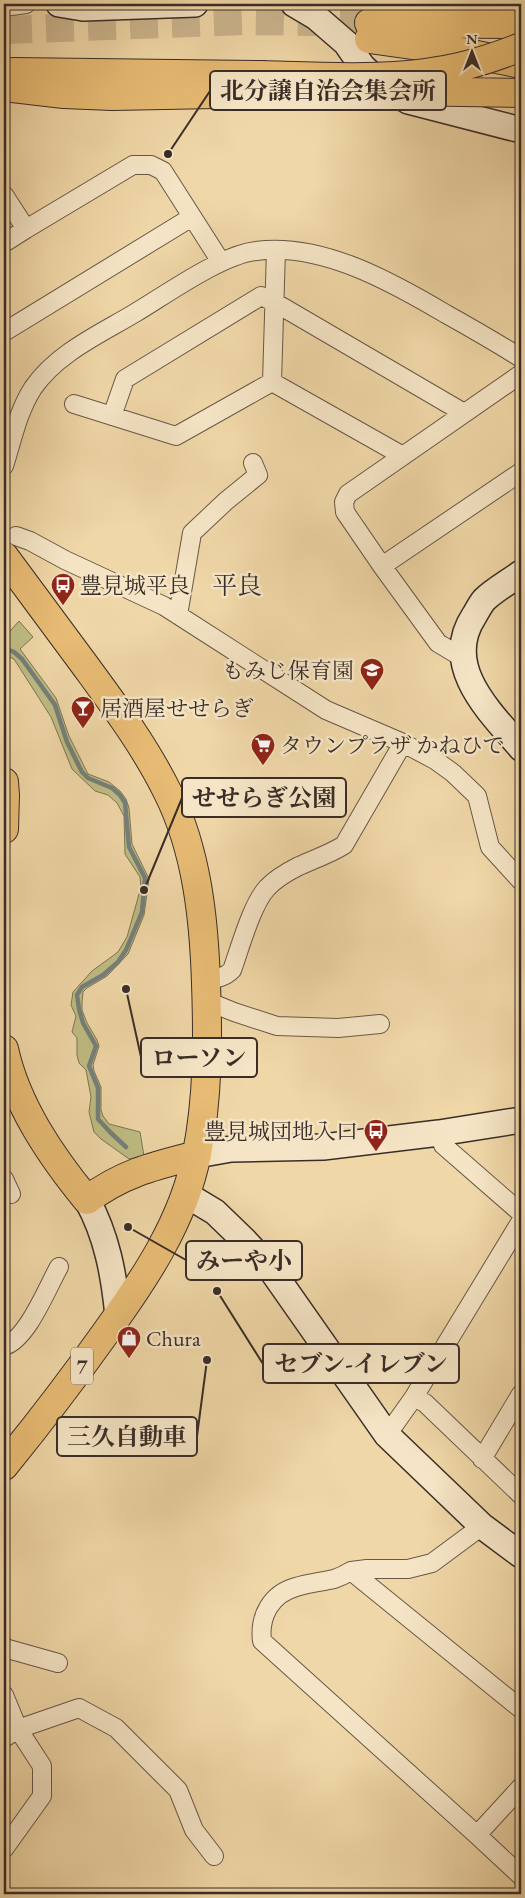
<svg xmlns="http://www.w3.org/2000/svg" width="525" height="1898" font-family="'EB Garamond','Noto Serif JP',serif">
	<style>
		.green { fill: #bfbd83; stroke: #7c7556 }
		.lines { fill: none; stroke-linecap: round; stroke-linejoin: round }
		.stream { stroke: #75807a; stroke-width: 4.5 }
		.highway-tunnel { stroke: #cbb58e; stroke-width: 28; stroke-dasharray: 28 14; stroke-linecap: butt }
		.street-casing { stroke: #675848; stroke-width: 20 }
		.secondary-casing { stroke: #392d28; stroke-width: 28 }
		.primary-casing { stroke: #392d28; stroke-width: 30 }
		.highway-casing { stroke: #392d28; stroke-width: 30 }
		.street { stroke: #f5e5c6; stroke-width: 18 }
		.secondary { stroke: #f5e5c6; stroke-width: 25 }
		.primary { stroke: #e8bc74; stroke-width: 28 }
		.highway { stroke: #e8bc74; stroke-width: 28 }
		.highway-bridge-casing { stroke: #392d28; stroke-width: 30; stroke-linecap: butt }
		.highway-bridge { stroke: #e8bc74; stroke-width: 28 }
		.labels { text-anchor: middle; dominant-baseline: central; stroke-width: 5; stroke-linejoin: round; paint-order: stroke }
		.shield { fill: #f5e5c6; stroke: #716457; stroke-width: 1 }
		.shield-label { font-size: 21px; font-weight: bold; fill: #392d28 }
		.poi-label { font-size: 22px; fill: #392d28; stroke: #f5e5c6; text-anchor: start }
		.quarter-label { font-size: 25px; fill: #392d28; stroke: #f5e5c6 }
		.leader { fill: none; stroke: #392d28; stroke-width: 2 }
		.callout-dot { fill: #392d28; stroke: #f5e5c6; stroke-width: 2 }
		.callout { fill: #f5e5c6; stroke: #392d28; stroke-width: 2 }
		.callout-label { font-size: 24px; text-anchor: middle; font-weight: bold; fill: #392d28 }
	</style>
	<rect width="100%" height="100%" fill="#f0d7a7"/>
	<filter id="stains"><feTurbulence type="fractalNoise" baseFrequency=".004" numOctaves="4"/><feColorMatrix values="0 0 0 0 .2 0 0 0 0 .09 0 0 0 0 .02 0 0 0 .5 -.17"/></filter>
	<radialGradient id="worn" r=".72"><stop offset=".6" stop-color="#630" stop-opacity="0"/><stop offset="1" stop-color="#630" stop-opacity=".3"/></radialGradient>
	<path class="green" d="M 19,621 L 33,637 L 20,649 L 56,698 L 69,736 L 88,774 L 109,782 L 120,791 L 126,799 L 129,808 L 132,844 L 149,879 L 144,915 L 128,954 L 107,976 L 87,988 L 83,992 L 82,1002 L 82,1010 L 87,1023 L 97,1040 L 99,1046 L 93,1065 L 94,1071 L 101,1087 L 101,1110 L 103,1116 L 109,1124 L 140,1132 L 144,1156 L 129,1159 L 101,1139 L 94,1132 L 89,1112 L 91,1097 L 86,1070 L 79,1063 L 77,1055 L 77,1038 L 72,1032 L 76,1016 L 71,1005 L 73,992 L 92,971 L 118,952 L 127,937 L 141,887 L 140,877 L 125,854 L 124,816 L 117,803 L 108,795 L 95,791 L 72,769 L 51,717 L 14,659 L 4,655 L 4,638 Z"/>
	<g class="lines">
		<path class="stream" d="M 4,648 L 14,652 L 22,659 L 55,705 L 67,742 L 82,772 L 88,778 L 112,788 L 120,795 L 125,803 L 129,847 L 145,878 L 142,912 L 126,950 L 118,962 L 103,975 L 82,987 L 77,995 L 79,1009 L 83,1023 L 96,1046 L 89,1066 L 98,1088 L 98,1119 L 110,1132 L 126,1147"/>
		<path class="highway-tunnel" d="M 4,30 L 245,21 L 369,23"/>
		<defs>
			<path id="street" d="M 4,7 L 26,4
				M 4,195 L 26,229 L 133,165 L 151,165 L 163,171 L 221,262
				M 4,243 L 26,229
				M 4,332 L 192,217
				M 272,382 L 403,456
				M 74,404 L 176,436 L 272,382 L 276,250
				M 112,416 L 125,379 L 261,296 L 274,302 L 464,413
				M 4,466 C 12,441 18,411 33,388 C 57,353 100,334 135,313 C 167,294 221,255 256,251 C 321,242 392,282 446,314 C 471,328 497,343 521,358
				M 16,536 L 30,541 L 65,560 L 164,606 L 326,710 L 403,743 L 435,760 L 453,773 L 477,796 L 490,847 L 521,881
				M 382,566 L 521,472
				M 178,615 L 192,533 L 226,501 L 258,475 L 253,463
				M 463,658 L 438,643 L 382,566 L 345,512 L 344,502 L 348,494 L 521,374
				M 206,979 C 217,978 224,978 232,970 C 240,948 252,904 267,888 C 275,879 287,872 299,866 C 314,859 330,854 344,845 L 403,743
				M 207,1001 L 234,1012 L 277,1026 L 338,1028 L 380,1024
				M 439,1133 L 443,1145 L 521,1213
				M 4,1179 L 11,1194
				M 4,1346 C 27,1340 47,1288 59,1267
				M 414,1397 L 425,1403 L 521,1495
				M 387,1435 L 414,1397 L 521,1221
				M 482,1459 L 521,1394
				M 482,1526 L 432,1563 L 408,1569 L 367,1569 L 351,1571 L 521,1709
				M 351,1571 C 346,1574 340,1577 334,1579 C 321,1582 308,1583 296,1587 C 271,1594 259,1616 262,1641 L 477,1835 L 521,1876
				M 4,1647 L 8,1649 L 58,1663
				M 4,1695 L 18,1729 L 42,1766 L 42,1796 L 4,1849
				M 4,1738 L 18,1729 L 79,1708 L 116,1728 L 178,1790 L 194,1830 L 214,1856
				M 477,1835 L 521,1787"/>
			<path id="secondary" d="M 59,4 L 83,8 L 195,4
				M 294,4 L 316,17 L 346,43 L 362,66 L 381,84 L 408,101 L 521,130
				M 521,573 C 509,582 494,590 484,600 C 480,605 477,611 474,616 C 441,666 490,712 521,748
				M 197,1155 L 231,1149 L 323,1147 L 439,1133 L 521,1120
				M 185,1194 L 215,1212 L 244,1240 L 270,1268 L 387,1435 L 482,1526 L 521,1555
				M 87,1200 C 107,1236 114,1275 118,1316"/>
			<path id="primary" d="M 4,556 C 31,592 57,628 84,664 C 114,705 145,746 168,793 C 197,851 204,920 206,983 C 208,1039 208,1098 197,1153 C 184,1221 144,1280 104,1335 C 72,1380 39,1423 4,1466
				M 4,782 L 5,795 L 4,829
				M 4,1049 C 16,1105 51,1156 87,1200 C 123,1173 154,1166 197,1155"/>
			<path id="highway" d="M 369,23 L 521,24
				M 369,39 L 462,52 L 521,64
				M 13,72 L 262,75
				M 4,87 L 64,94 L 112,96 L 263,93"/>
		</defs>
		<use href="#street" class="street-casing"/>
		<use href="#secondary" class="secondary-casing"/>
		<use href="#primary" class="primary-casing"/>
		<use href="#highway" class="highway-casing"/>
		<use href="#street" class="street"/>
		<use href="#secondary" class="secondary"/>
		<use href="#primary" class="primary"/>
		<use href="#highway" class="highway"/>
		<defs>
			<path id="highway-bridge" d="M 262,75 C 329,77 401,82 467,65 C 486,60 503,54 521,47
				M 398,91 L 521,93"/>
		</defs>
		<use href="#highway-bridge" class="highway-bridge-casing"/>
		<use href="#highway-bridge" class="highway-bridge"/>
	</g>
	<defs>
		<symbol id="bus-pin" viewBox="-11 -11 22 30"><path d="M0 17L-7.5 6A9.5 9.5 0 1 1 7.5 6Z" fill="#8f2418" stroke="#f5e5c6"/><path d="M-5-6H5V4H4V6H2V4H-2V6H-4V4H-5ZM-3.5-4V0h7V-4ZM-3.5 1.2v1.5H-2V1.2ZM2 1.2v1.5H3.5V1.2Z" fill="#fff"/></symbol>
		<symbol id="school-pin" viewBox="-11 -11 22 30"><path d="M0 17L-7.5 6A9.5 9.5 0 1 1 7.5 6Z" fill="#8f2418" stroke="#f5e5c6"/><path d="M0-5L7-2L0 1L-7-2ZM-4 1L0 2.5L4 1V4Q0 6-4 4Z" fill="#fff"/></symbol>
		<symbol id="bar-pin" viewBox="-11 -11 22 30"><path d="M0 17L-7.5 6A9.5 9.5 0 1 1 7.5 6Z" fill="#8f2418" stroke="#f5e5c6"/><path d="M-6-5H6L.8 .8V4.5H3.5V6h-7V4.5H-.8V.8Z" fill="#fff"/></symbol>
		<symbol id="supermarket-pin" viewBox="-11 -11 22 30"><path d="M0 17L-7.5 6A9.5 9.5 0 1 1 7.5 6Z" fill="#8f2418" stroke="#f5e5c6"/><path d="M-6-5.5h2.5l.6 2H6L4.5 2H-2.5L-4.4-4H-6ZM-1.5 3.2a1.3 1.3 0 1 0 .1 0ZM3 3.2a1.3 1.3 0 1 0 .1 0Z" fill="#fff"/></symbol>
		<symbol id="shop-pin" viewBox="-11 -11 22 30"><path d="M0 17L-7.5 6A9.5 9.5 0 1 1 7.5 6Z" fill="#8f2418" stroke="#f5e5c6"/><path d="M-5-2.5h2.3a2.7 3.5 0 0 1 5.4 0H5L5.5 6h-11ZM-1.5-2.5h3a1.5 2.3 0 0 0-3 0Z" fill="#fff"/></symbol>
	</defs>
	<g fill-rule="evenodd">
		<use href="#bus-pin" x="49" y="571" width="28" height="38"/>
		<use href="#school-pin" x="358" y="656" width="28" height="38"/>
		<use href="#bar-pin" x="69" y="694" width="28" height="38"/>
		<use href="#supermarket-pin" x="249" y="731" width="28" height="38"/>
		<use href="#bus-pin" x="362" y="1117" width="28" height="38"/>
		<use href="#shop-pin" x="115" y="1324" width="28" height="38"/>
	</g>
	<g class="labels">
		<rect class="shield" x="71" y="1347.5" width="22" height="37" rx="4"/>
		<g class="shield-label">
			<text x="82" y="1366">7</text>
		</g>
		<g class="poi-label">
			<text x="80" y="585">豊見城平良</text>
			<text x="354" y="670" text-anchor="end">もみじ保育園</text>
			<text x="100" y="708">居酒屋せせらぎ</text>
			<text x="280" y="745">タウンプラザ かねひで</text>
			<text x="358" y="1131" text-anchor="end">豊見城団地入口</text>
			<text x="146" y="1338">Chura</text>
		</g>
		<g class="quarter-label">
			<text x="237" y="585">平良</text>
		</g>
	</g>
	<path class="leader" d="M168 154L210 91M144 890L182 798M126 989L141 1057M128 1227L186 1260M217 1291L263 1364M207 1360L197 1436"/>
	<g class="callout-dot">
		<circle cx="168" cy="154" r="5"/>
		<circle cx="144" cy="890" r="5"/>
		<circle cx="126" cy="989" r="5"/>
		<circle cx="128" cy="1227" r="5"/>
		<circle cx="217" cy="1291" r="5"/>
		<circle cx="207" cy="1360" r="5"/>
	</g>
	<g class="callout">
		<rect x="210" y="71" width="236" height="39" rx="5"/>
		<rect x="182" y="778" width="164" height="39" rx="5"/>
		<rect x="141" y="1038" width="116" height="39" rx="5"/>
		<rect x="186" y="1241" width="116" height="39" rx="5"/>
		<rect x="263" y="1344" width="196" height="39" rx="5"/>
		<rect x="57" y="1417" width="140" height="39" rx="5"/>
	</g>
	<g class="callout-label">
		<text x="328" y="99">北分譲自治会集会所</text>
		<text x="264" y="806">せせらぎ公園</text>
		<text x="199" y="1066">ローソン</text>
		<text x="244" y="1269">みーや小</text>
		<text x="361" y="1372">セブン-イレブン</text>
		<text x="127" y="1445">三久自動車</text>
	</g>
	<rect width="525" height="1898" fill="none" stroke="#f0d7a7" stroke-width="20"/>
	<rect x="5" y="5" width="515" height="1888" fill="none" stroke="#392d28" stroke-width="2.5"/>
	<rect x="10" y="10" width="505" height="1878" fill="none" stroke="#392d28"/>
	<g transform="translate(472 52)" stroke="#f5e5c6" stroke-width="4" paint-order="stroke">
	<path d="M0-4L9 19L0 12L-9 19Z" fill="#392d28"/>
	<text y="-8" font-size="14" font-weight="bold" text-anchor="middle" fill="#392d28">N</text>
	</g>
	<rect width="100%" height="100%" filter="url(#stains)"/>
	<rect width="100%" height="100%" fill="url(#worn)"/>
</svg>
